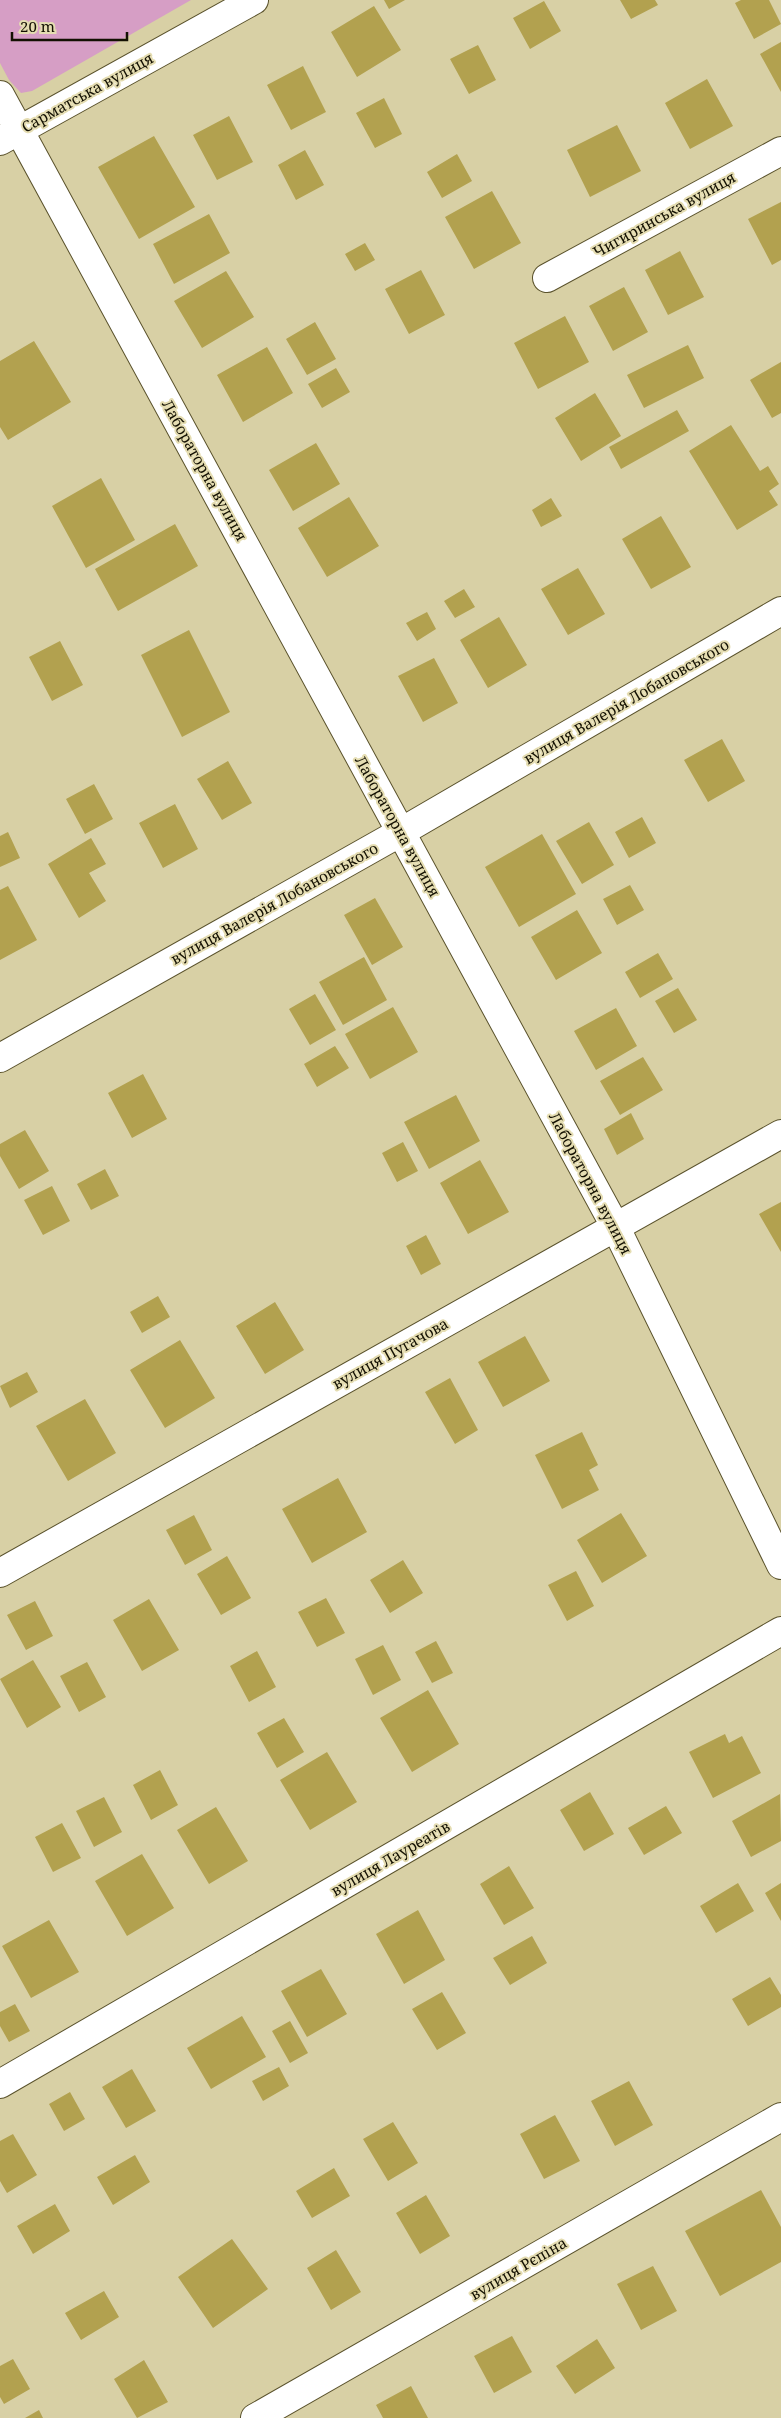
<svg xmlns="http://www.w3.org/2000/svg" width="781" height="2418" font-family="'Noto Serif',serif">
	<style>
		.green { fill: #d69ec5 }
		.building { fill: #b2a14f }
		.lines { fill: none; stroke-linecap: round; stroke-linejoin: round }
		.minor-casing { stroke: #5a522c; stroke-width: 30 }
		.minor { stroke: #fff; stroke-width: 28 }
		.labels { text-anchor: middle; dominant-baseline: central; stroke-width: 4; stroke-linejoin: round; paint-order: stroke }
		.street-label { font-size: 15px; fill: #131002; stroke: #e5ddb2 }
	</style>
	<rect width="100%" height="100%" fill="#d8d0a5"/>
	<path class="green" d="M 0,0 L 191,0 L 32,91 L 21,93 L 9,80 L 0,63 Z"/>
	<path class="building" d="M 384,0 L 405,0 L 389,9 Z
		M 620,0 L 655,0 L 658,5 L 631,19 Z
		M 741,0 L 769,0 L 781,24 L 754,39 L 735,3 Z
		M 544,1 L 561,31 L 530,49 L 513,18 Z
		M 374,6 L 401,50 L 357,77 L 331,32 Z
		M 781,42 L 781,92 L 760,54 Z
		M 478,45 L 496,80 L 469,94 L 450,59 Z
		M 303,66 L 326,112 L 291,130 L 267,85 Z
		M 707,79 L 733,126 L 690,149 L 665,103 Z
		M 384,98 L 402,134 L 375,148 L 356,113 Z
		M 229,116 L 253,162 L 217,180 L 193,135 Z
		M 617,125 L 641,171 L 590,197 L 567,150 Z
		M 154,136 L 195,207 L 139,239 L 98,167 Z
		M 305,150 L 324,185 L 296,200 L 278,165 Z
		M 457,154 L 472,181 L 442,198 L 427,172 Z
		M 492,191 L 521,243 L 474,269 L 445,217 Z
		M 781,202 L 781,260 L 772,265 L 748,219 Z
		M 209,214 L 230,253 L 174,284 L 153,244 Z
		M 365,243 L 375,260 L 355,271 L 345,254 Z
		M 680,251 L 704,297 L 668,315 L 645,270 Z
		M 421,270 L 445,315 L 409,334 L 385,289 Z
		M 226,271 L 254,317 L 202,348 L 174,301 Z
		M 624,287 L 648,332 L 613,351 L 589,306 Z
		M 565,316 L 589,362 L 538,389 L 514,343 Z
		M 315,322 L 336,359 L 307,375 L 286,339 Z
		M 34,341 L 71,402 L 8,440 L 0,427 L 0,361 Z
		M 688,345 L 704,378 L 644,408 L 627,375 Z
		M 267,347 L 293,393 L 243,422 L 217,375 Z
		M 781,362 L 781,413 L 772,418 L 750,380 Z
		M 336,368 L 350,392 L 322,408 L 308,384 Z
		M 595,393 L 621,436 L 581,461 L 555,418 Z
		M 677,410 L 689,431 L 621,469 L 609,447 Z
		M 731,425 L 760,471 L 768,466 L 779,484 L 769,491 L 778,505 L 737,530 L 689,451 Z
		M 316,443 L 340,484 L 293,511 L 269,470 Z
		M 101,478 L 135,540 L 86,568 L 52,506 Z
		M 349,497 L 379,546 L 327,577 L 298,528 Z
		M 551,498 L 562,516 L 541,527 L 532,510 Z
		M 661,516 L 691,567 L 651,589 L 622,539 Z
		M 175,524 L 198,566 L 118,611 L 95,569 Z
		M 578,568 L 605,614 L 568,635 L 541,589 Z
		M 464,589 L 475,607 L 455,618 L 444,601 Z
		M 427,612 L 436,629 L 417,641 L 406,623 Z
		M 499,617 L 527,665 L 488,688 L 460,640 Z
		M 189,630 L 230,712 L 182,737 L 141,655 Z
		M 60,641 L 83,685 L 52,701 L 29,657 Z
		M 434,658 L 458,703 L 423,722 L 398,676 Z
		M 722,739 L 745,781 L 708,802 L 684,760 Z
		M 228,761 L 252,803 L 222,820 L 197,779 Z
		M 94,784 L 113,819 L 85,834 L 66,799 Z
		M 175,804 L 198,849 L 163,868 L 139,823 Z
		M 642,817 L 656,843 L 629,858 L 615,832 Z
		M 589,822 L 614,865 L 582,884 L 556,841 Z
		M 8,832 L 20,858 L 0,867 L 0,836 Z
		M 542,834 L 576,894 L 519,927 L 485,867 Z
		M 91,838 L 106,864 L 89,873 L 106,901 L 79,918 L 48,864 Z
		M 630,885 L 644,910 L 617,925 L 603,899 Z
		M 8,886 L 37,940 L 0,960 L 0,890 Z
		M 375,898 L 403,947 L 372,965 L 344,915 Z
		M 577,910 L 602,953 L 556,980 L 531,937 Z
		M 658,953 L 673,979 L 640,998 L 625,972 Z
		M 364,957 L 387,1000 L 343,1025 L 319,982 Z
		M 678,988 L 697,1020 L 674,1033 L 655,1001 Z
		M 315,994 L 336,1030 L 310,1045 L 289,1009 Z
		M 393,1007 L 418,1052 L 370,1079 L 345,1034 Z
		M 616,1008 L 637,1046 L 596,1070 L 574,1031 Z
		M 335,1046 L 349,1068 L 317,1087 L 304,1064 Z
		M 643,1057 L 663,1090 L 620,1115 L 600,1081 Z
		M 143,1074 L 167,1119 L 132,1138 L 108,1093 Z
		M 456,1095 L 480,1141 L 429,1169 L 404,1122 Z
		M 631,1113 L 644,1139 L 617,1155 L 604,1129 Z
		M 25,1130 L 49,1171 L 19,1189 L 0,1156 L 0,1144 Z
		M 403,1142 L 418,1171 L 397,1182 L 382,1153 Z
		M 480,1160 L 509,1212 L 468,1234 L 440,1183 Z
		M 105,1169 L 119,1196 L 91,1210 L 77,1184 Z
		M 52,1186 L 70,1221 L 43,1235 L 24,1200 Z
		M 781,1202 L 781,1252 L 759,1214 Z
		M 426,1235 L 441,1264 L 421,1275 L 406,1246 Z
		M 158,1296 L 170,1317 L 142,1333 L 130,1312 Z
		M 275,1302 L 304,1350 L 265,1374 L 236,1326 Z
		M 525,1336 L 550,1381 L 503,1407 L 478,1362 Z
		M 180,1340 L 215,1398 L 165,1428 L 130,1370 Z
		M 27,1372 L 38,1392 L 10,1408 L 0,1386 Z
		M 450,1378 L 478,1430 L 455,1444 L 425,1392 Z
		M 85,1399 L 116,1453 L 68,1481 L 36,1426 Z
		M 582,1432 L 598,1465 L 589,1470 L 599,1490 L 562,1509 L 535,1455 Z
		M 338,1478 L 367,1532 L 312,1563 L 282,1509 Z
		M 621,1513 L 647,1556 L 602,1583 L 577,1540 Z
		M 194,1515 L 212,1550 L 185,1565 L 166,1530 Z
		M 227,1556 L 251,1598 L 221,1615 L 197,1574 Z
		M 403,1560 L 423,1593 L 390,1613 L 370,1580 Z
		M 576,1571 L 594,1606 L 567,1621 L 548,1585 Z
		M 326,1598 L 345,1633 L 317,1647 L 298,1612 Z
		M 149,1599 L 179,1650 L 142,1671 L 113,1620 Z
		M 35,1601 L 53,1636 L 26,1650 L 7,1615 Z
		M 436,1641 L 453,1673 L 432,1683 L 415,1652 Z
		M 383,1645 L 401,1680 L 373,1695 L 355,1659 Z
		M 257,1651 L 276,1687 L 249,1702 L 230,1666 Z
		M 33,1660 L 61,1707 L 27,1728 L 0,1679 Z
		M 87,1662 L 106,1697 L 79,1712 L 60,1676 Z
		M 428,1690 L 459,1744 L 412,1772 L 380,1718 Z
		M 284,1718 L 304,1752 L 277,1768 L 257,1733 Z
		M 725,1734 L 729,1743 L 742,1736 L 761,1773 L 713,1798 L 689,1752 Z
		M 327,1752 L 357,1802 L 310,1830 L 280,1780 Z
		M 160,1770 L 178,1805 L 151,1820 L 133,1785 Z
		M 590,1792 L 614,1834 L 584,1851 L 560,1810 Z
		M 780,1794 L 781,1841 L 751,1857 L 732,1821 Z
		M 104,1797 L 122,1832 L 94,1847 L 76,1811 Z
		M 666,1806 L 682,1833 L 644,1855 L 628,1828 Z
		M 216,1807 L 248,1861 L 209,1884 L 177,1830 Z
		M 62,1823 L 81,1858 L 53,1872 L 35,1837 Z
		M 142,1854 L 174,1908 L 127,1936 L 95,1881 Z
		M 509,1866 L 534,1908 L 504,1925 L 480,1884 Z
		M 738,1883 L 754,1911 L 716,1933 L 700,1906 Z
		M 781,1883 L 781,1921 L 765,1893 Z
		M 418,1910 L 445,1960 L 404,1984 L 376,1934 Z
		M 49,1920 L 79,1972 L 31,1998 L 2,1946 Z
		M 532,1936 L 547,1963 L 510,1985 L 493,1958 Z
		M 321,1969 L 347,2014 L 307,2037 L 281,1991 Z
		M 770,1977 L 781,1995 L 781,2007 L 748,2026 L 732,1999 Z
		M 442,1992 L 466,2033 L 437,2050 L 412,2009 Z
		M 15,2004 L 30,2031 L 9,2042 L 0,2026 L 0,2012 Z
		M 242,2016 L 266,2057 L 211,2089 L 187,2048 Z
		M 290,2021 L 308,2053 L 290,2063 L 272,2031 Z
		M 279,2067 L 289,2086 L 263,2101 L 252,2081 Z
		M 132,2069 L 156,2111 L 126,2128 L 102,2087 Z
		M 629,2081 L 653,2125 L 615,2146 L 591,2101 Z
		M 70,2092 L 85,2119 L 64,2131 L 49,2104 Z
		M 555,2115 L 580,2161 L 544,2179 L 520,2134 Z
		M 393,2122 L 418,2163 L 388,2181 L 363,2139 Z
		M 13,2134 L 37,2175 L 7,2193 L 0,2181 L 0,2141 Z
		M 135,2155 L 150,2182 L 113,2205 L 97,2177 Z
		M 334,2168 L 350,2196 L 312,2218 L 296,2191 Z
		M 761,2190 L 781,2227 L 781,2262 L 720,2296 L 685,2231 Z
		M 426,2195 L 450,2236 L 420,2254 L 396,2213 Z
		M 55,2204 L 70,2231 L 33,2254 L 17,2226 Z
		M 232,2239 L 268,2289 L 213,2328 L 178,2277 Z
		M 336,2250 L 361,2292 L 331,2310 L 307,2268 Z
		M 653,2266 L 677,2311 L 641,2330 L 617,2284 Z
		M 104,2291 L 119,2317 L 81,2340 L 65,2313 Z
		M 512,2336 L 532,2372 L 494,2393 L 474,2356 Z
		M 597,2339 L 615,2368 L 575,2394 L 556,2366 Z
		M 13,2359 L 30,2389 L 4,2404 L 0,2397 L 0,2366 Z
		M 144,2360 L 168,2402 L 137,2418 L 114,2379 Z
		M 411,2386 L 428,2418 L 383,2418 L 376,2405 Z
		M 39,2410 L 43,2418 L 25,2418 Z"/>
	<g class="lines">
		<defs>
			<path id="minor" d="M 0,95 L 615,1226 L 781,1565
				M 0,141 L 254,0
				M 547,278 L 781,151
				M 0,1058 L 401,832 L 781,611
				M 0,1573 L 781,1134
				M 0,2084 L 781,1631
				M 255,2418 L 781,2117"/>
		</defs>
		<use href="#minor" class="minor-casing"/>
		<use href="#minor" class="minor"/>
	</g>
	<g class="labels">
		<g class="street-label">
			<text transform="translate(87 92) rotate(-29)">Сарматська вулиця</text>
			<text transform="translate(664 214) rotate(-29)">Чигиринська вулиця</text>
			<text transform="translate(205 470) rotate(61)">Лабораторна вулиця</text>
			<text transform="translate(626 701) rotate(-30)">вулиця Валерія Лобановського</text>
			<text transform="translate(398 826) rotate(61)">Лабораторна вулиця</text>
			<text transform="translate(274 903) rotate(-29)">вулиця Валерія Лобановського</text>
			<text transform="translate(591 1183) rotate(62)">Лабораторна вулиця</text>
			<text transform="translate(390 1353) rotate(-29)">вулиця Пугачова</text>
			<text transform="translate(390 1858) rotate(-30)">вулиця Лауреатів</text>
			<text transform="translate(518 2268) rotate(-30)">вулиця Рєпіна</text>
		</g>
	</g>
	<path d="M12 32v8h115v-8" fill="none" stroke="#131002" stroke-width="2.5"/>
	<text x="20" y="32" font-size="15" fill="#131002" stroke="#e5ddb2" stroke-width="4" paint-order="stroke">20 m</text>
</svg>
